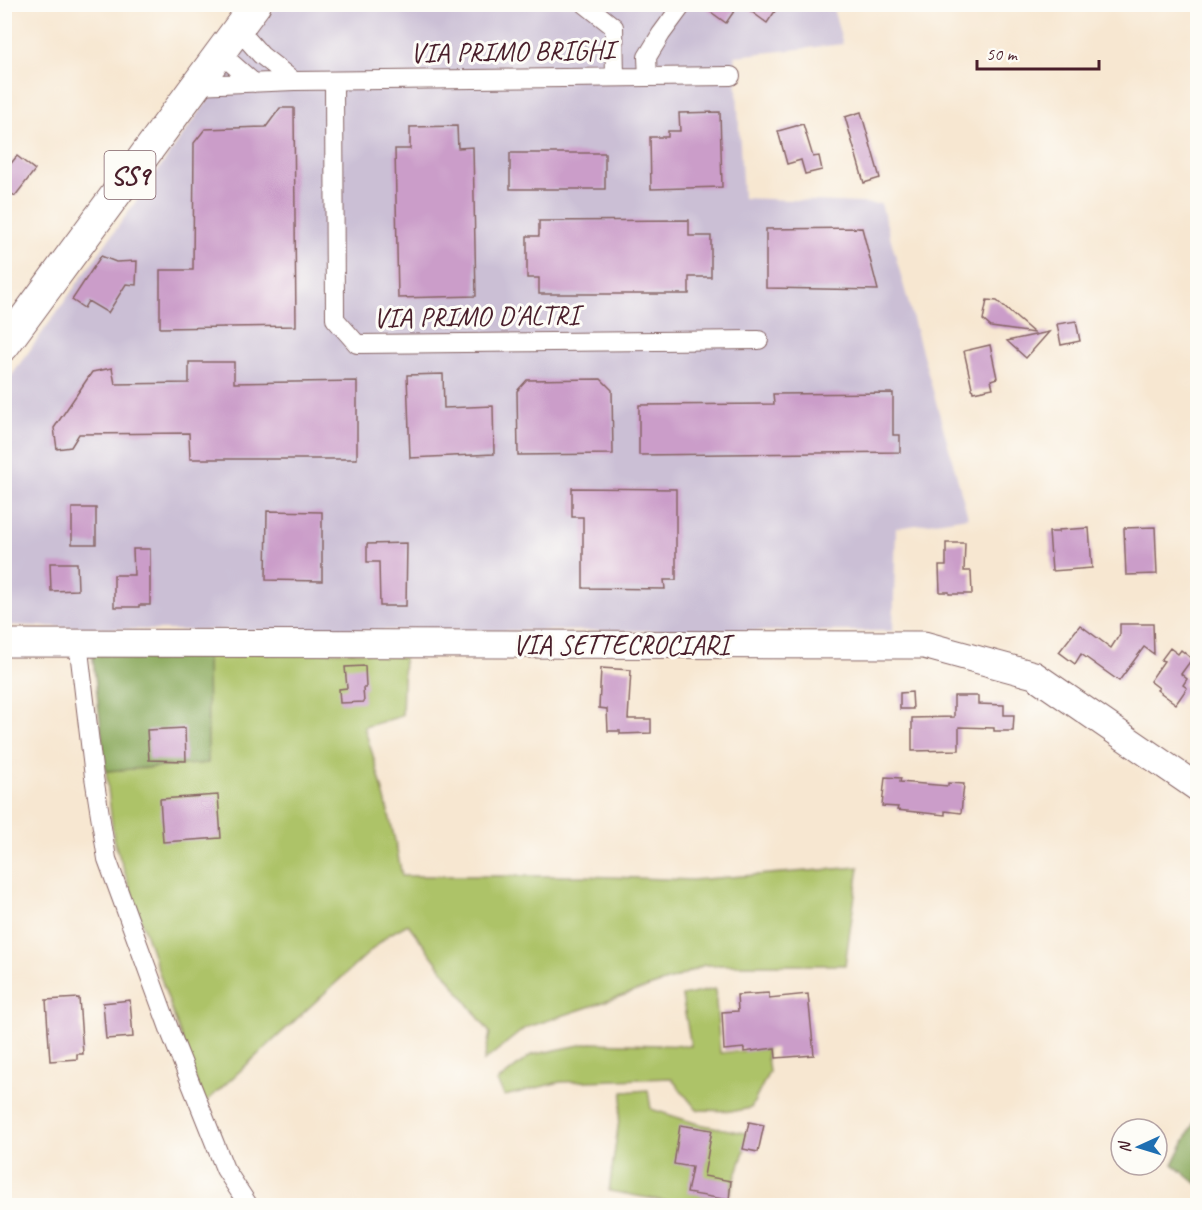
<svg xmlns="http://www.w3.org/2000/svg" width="1202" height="1210" font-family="Caveat,sans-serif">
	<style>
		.industrial { fill: #cbbfd5 }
		.green { fill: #adc368; stroke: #7c714a; stroke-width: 1.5 }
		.forest { fill: #8aa95c; stroke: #6a6444; stroke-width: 1.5 }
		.building { fill: #cb9dc9 }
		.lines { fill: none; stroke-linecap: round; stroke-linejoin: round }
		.street-casing { stroke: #876565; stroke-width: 20 }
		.secondary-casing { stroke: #876565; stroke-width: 29 }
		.primary-casing { stroke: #876565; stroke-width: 32 }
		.street { stroke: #fff; stroke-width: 18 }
		.secondary { stroke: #fff; stroke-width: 27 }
		.primary { stroke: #fff; stroke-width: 30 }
		.labels { text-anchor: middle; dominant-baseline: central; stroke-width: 6; stroke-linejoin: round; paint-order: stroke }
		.shield { fill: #fdfcf7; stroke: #806168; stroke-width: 1.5 }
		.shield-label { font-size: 27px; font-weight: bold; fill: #4a1f2b }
		.street-label { font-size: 28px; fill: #4a1f2b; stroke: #fdfcf7 }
	</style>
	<rect width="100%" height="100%" fill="#fdfcf7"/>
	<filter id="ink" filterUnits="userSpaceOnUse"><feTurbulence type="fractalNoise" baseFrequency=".0167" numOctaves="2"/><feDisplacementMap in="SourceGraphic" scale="12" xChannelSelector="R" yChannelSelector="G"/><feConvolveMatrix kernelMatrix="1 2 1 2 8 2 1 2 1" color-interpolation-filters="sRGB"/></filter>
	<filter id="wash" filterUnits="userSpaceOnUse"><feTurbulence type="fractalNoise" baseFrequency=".008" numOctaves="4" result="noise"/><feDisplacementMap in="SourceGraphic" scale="24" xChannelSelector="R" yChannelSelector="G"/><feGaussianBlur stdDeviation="1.35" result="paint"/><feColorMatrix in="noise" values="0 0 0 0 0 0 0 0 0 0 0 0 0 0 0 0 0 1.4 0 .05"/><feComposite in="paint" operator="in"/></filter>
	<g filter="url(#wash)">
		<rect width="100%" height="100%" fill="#f7e7d1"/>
		<path class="industrial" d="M 276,5 L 832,5 L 843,44 L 735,56 L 743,198 L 881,204 L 968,517 L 896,528 L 893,631 L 158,630 L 5,625 L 5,385 Z"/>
		<path class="green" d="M 207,651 L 404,652 L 402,716 L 364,727 C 380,776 393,825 402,876 L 583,876 L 692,880 L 859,867 L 845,965 L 704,965 L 676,978 L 525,1028 L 484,1061 L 490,1033 L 408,924 L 388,935 L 204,1104 L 114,841 L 106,771 L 208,763 Z
			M 715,989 L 720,1053 L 766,1049 L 769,1072 L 751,1108 L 735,1111 L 697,1110 L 671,1078 L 560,1082 L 505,1096 L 497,1082 L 531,1055 L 590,1043 L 691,1046 L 682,996 Z
			M 648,1090 L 651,1109 L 698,1124 L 750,1134 L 726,1205 L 687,1205 L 609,1191 L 623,1092 Z"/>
		<path class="forest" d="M 92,651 L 207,651 L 208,763 L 106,771 Z
			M 1197,1116 L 1197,1184 L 1173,1164 Z"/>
		<g id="blocks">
			<path class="building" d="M 700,4 L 739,4 L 726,23 Z
				M 741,4 L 780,4 L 767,23 Z
				M 280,108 L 294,108 L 296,326 L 160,328 L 160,270 L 193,270 L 194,143 L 205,129 L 266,127 Z
				M 720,112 L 722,187 L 651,189 L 650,137 L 668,137 L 668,131 L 680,131 L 679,113 Z
				M 861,112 L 880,178 L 864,183 L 845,117 Z
				M 803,124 L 813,157 L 819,156 L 822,170 L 805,174 L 801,160 L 787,164 L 778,131 Z
				M 457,126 L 458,148 L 473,147 L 476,296 L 398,298 L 395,149 L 410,149 L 410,127 Z
				M 510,153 L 605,153 L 605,189 L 510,189 Z
				M 17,156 L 35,170 L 15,196 L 4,188 L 4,172 Z
				M 689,220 L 689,236 L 711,236 L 711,277 L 689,277 L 689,294 L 539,294 L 539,278 L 527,278 L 527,236 L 539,236 L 539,221 Z
				M 862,228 L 878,290 L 766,288 L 766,229 Z
				M 101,256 L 116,262 L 137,261 L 136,285 L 126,284 L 108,313 L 88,301 L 84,308 L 72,300 Z
				M 987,300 L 997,301 L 1034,333 L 991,327 L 983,320 Z
				M 1076,321 L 1080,341 L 1061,345 L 1057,324 Z
				M 1049,332 L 1026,358 L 1007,341 Z
				M 990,345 L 997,378 L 991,380 L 993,388 L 973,392 L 964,351 Z
				M 189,362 L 234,362 L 234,383 L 357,381 L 357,459 L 190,459 L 189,433 L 79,434 L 71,447 L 57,449 L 54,428 L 92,372 L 112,368 L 115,384 L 189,383 Z
				M 443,374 L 444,408 L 493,406 L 494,454 L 410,458 L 407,375 Z
				M 601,379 L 612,390 L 613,454 L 518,455 L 517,391 L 527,380 Z
				M 893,393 L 893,435 L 900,435 L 900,452 L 639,455 L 639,405 L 774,404 L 773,394 Z
				M 572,488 L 676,489 L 676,580 L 664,580 L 665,589 L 583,588 L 583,517 L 572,517 Z
				M 72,508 L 96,508 L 96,544 L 72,544 Z
				M 267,511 L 322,512 L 322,581 L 266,580 Z
				M 1155,527 L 1157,574 L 1126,575 L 1124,528 Z
				M 1089,528 L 1092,568 L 1052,571 L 1049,532 L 1058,532 L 1058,530 Z
				M 407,543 L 406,606 L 380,606 L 379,562 L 367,562 L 367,544 Z
				M 946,543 L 965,543 L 964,571 L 971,571 L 972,594 L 949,594 L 949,592 L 940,592 L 939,566 L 946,566 Z
				M 133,549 L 150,549 L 150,605 L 139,605 L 139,607 L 114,607 L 114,575 L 134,575 Z
				M 50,563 L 77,563 L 78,590 L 51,591 Z
				M 1120,624 L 1153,624 L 1154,654 L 1144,647 L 1119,681 L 1081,654 L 1075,664 L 1059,652 L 1080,625 L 1111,648 L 1120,634 Z
				M 1170,648 L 1178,654 L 1181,650 L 1192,659 L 1181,674 L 1187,679 L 1183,685 L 1187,688 L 1176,704 L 1157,690 L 1159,688 L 1150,681 L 1164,661 L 1161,660 Z
				M 365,666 L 366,688 L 363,688 L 364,702 L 340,703 L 339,689 L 347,688 L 345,667 Z
				M 601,668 L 631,670 L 628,719 L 651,719 L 651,733 L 620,734 L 620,731 L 608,731 L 607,709 L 599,708 Z
				M 912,692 L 913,709 L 900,709 L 900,693 Z
				M 954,696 L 978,696 L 978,704 L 1004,705 L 1004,715 L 1014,715 L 1013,731 L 994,731 L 994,728 L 959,727 L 959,750 L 912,751 L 912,718 L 954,717 Z
				M 185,728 L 186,761 L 149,760 L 147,730 Z
				M 885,777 L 901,778 L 900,782 L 948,786 L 948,783 L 964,784 L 961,813 L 945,811 L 945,815 L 897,810 L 898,807 L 882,806 Z
				M 218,795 L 221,838 L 163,842 L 160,799 Z
				M 769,993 L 769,998 L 808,994 L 814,1055 L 776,1058 L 775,1048 L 744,1052 L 744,1048 L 724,1050 L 722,1012 L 738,1011 L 737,995 Z
				M 79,998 L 83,1054 L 77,1054 L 77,1059 L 50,1061 L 46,1000 Z
				M 130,1000 L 133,1037 L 106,1039 L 103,1003 Z
				M 749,1122 L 764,1125 L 758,1152 L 743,1149 Z
				M 680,1125 L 712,1130 L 704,1176 L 731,1181 L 729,1200 L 687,1193 L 692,1167 L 674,1164 Z"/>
		</g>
	</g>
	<g filter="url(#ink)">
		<use href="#blocks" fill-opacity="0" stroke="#876565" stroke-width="1.5"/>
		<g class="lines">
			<defs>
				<path id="street" d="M 585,4 L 614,27 L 615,77
					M 238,29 L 261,55 L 294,81
					M 220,53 L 254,83
					M 648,77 L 647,57 L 661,34 L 683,4
					M 334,81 L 335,319 L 357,344 L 759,340
					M 196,85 L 294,81 L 731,76
					M 78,642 L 94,777 L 107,859 L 171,1034 L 225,1169 L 249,1206"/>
				<path id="secondary" d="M 4,643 L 924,645 L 1034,675 L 1198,788"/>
				<path id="primary" d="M 4,346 L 256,4"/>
			</defs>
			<use href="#street" class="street-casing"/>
			<use href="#secondary" class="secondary-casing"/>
			<use href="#primary" class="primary-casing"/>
			<use href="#street" class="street"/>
			<use href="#secondary" class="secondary"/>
			<use href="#primary" class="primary"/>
		</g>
	</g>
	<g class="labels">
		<rect class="shield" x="104.5" y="151" width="51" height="48" rx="4.5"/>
		<g class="shield-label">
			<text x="130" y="175">SS9</text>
		</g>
		<g class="street-label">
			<text transform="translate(512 51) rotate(-1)">VIA PRIMO BRIGHI</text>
			<text transform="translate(476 316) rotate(-1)">VIA PRIMO D'ALTRI</text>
			<text x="621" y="644">VIA SETTECROCIARI</text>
		</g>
	</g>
	<rect width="1202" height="1210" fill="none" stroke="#fdfcf7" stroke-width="24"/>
	<g transform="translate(1139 1147) rotate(266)"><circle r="28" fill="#fdfcf7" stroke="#b5a4a5" stroke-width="1.5"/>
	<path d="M0-4.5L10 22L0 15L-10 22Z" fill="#1f6fb2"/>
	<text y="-9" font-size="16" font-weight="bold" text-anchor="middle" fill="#4a1f2b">N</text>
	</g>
	<path d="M977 60v9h122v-9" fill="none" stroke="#4a1f2b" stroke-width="3"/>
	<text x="986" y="60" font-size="18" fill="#4a1f2b" stroke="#fdfcf7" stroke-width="4.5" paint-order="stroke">50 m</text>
</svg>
